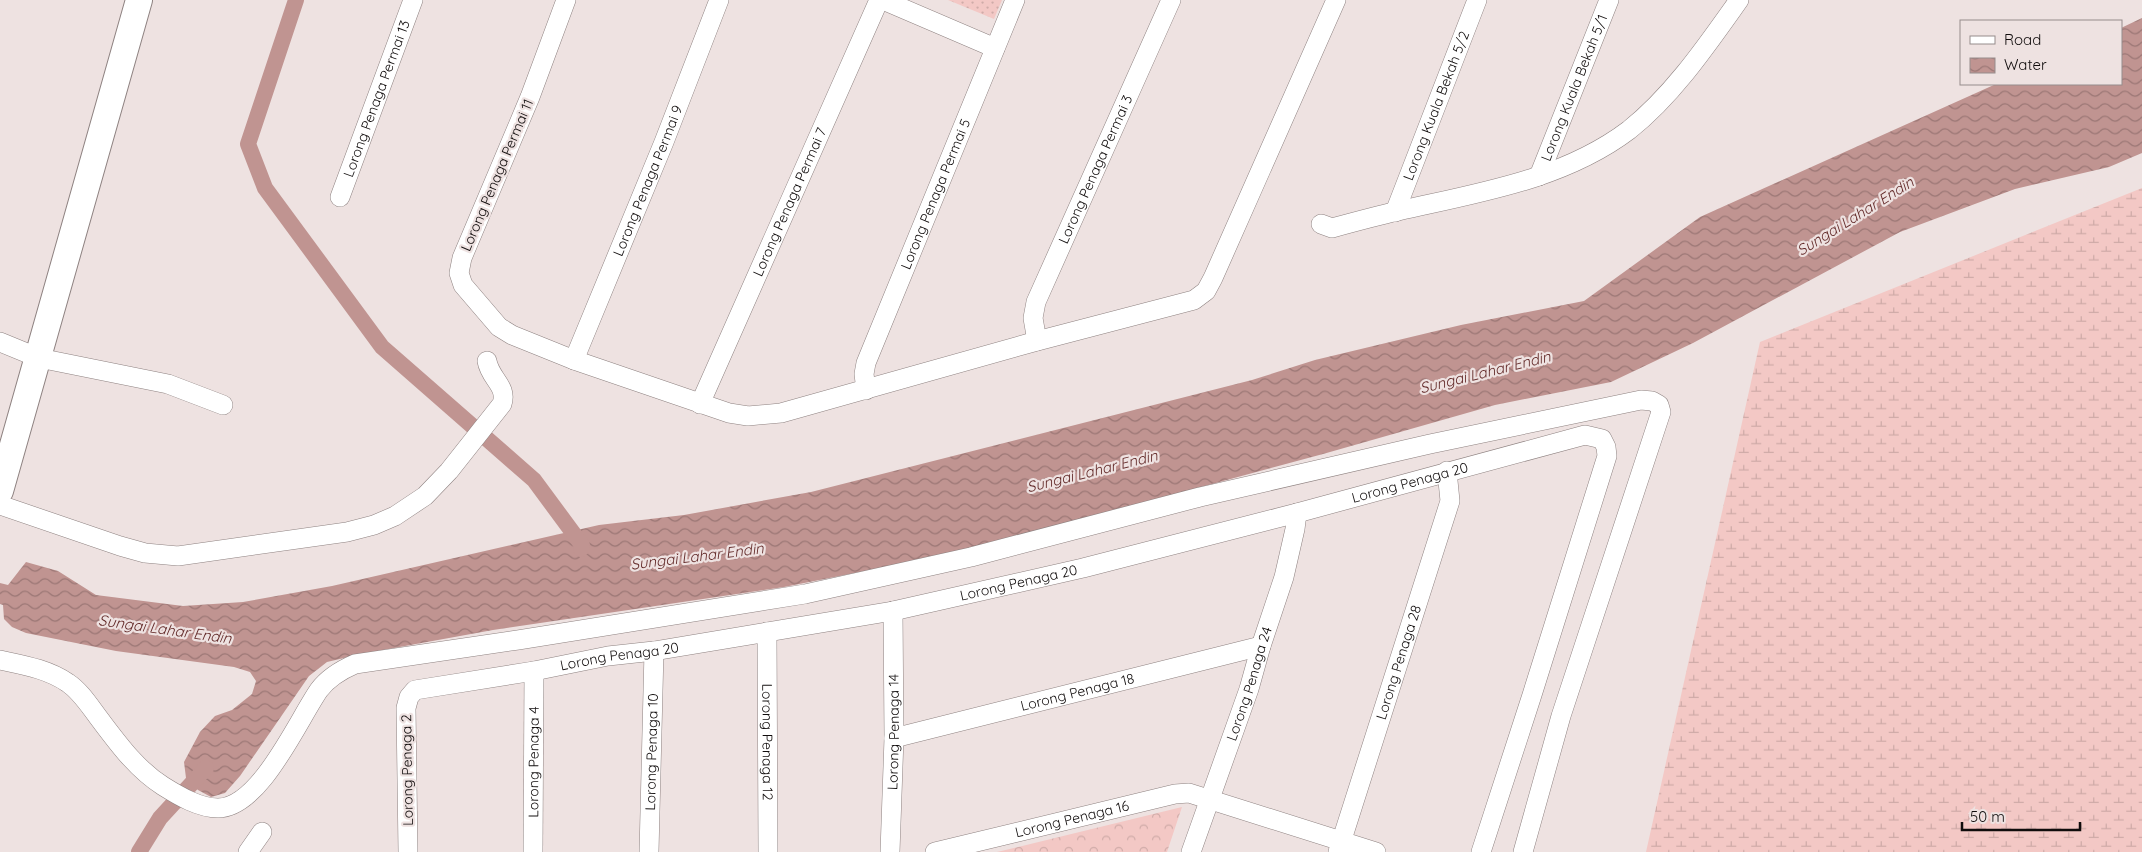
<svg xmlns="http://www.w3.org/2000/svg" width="2142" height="852" font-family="Quicksand,sans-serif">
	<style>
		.grass { fill: url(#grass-dots) }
		.forest { fill: url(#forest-crowns) }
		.wetland { fill: url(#wetland-marsh) }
		.water { fill: url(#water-waves) }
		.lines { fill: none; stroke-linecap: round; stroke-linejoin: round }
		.canal { stroke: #c09491; stroke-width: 16 }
		.street-casing { stroke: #8e8281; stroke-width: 20 }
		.secondary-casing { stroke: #8e8281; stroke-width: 28 }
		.street { stroke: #fff; stroke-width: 19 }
		.secondary { stroke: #fff; stroke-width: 26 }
		.labels { text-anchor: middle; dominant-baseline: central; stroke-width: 4.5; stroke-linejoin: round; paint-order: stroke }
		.street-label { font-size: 14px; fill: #100c0c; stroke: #eee2e1 }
		.water-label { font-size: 15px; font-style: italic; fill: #622928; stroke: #eee2e1 }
	</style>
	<defs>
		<pattern id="grass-dots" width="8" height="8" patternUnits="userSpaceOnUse" patternTransform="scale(1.25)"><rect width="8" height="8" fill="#f3c8c5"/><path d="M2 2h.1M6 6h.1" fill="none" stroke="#cfaba8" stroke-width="1.8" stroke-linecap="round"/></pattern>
		<pattern id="forest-crowns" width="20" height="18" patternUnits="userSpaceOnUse" patternTransform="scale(1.25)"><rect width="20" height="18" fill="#f3c8c5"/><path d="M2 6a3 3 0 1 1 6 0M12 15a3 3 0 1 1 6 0" fill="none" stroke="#cfaba8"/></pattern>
		<pattern id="wetland-marsh" width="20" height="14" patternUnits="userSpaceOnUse" patternTransform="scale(1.25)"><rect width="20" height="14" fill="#f3c8c5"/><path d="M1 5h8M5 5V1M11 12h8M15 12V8" fill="none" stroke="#cfaba8"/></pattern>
		<pattern id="water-waves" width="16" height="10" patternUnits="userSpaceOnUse" patternTransform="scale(1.25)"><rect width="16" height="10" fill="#c09491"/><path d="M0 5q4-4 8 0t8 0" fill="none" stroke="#9b7775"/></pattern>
	</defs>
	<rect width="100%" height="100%" fill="#eee2e1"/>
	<path class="grass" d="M 948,0 L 1002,0 L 994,19 Z"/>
	<path class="forest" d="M 1182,807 L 1167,852 L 997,852 Z"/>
	<path class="wetland" d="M 2142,188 L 2142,852 L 1646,852 L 1760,342 Z"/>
	<path class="water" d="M 2142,18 L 2142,153 L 2109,167 L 2015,189 L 1900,232 L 1693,343 L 1611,382 L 1495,405 L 1323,454 L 961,552 L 784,587 L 493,630 L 361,654 L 327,662 L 309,676 L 240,776 L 225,793 L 211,797 L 198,790 L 186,778 L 184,762 L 200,732 L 215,716 L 232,710 L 252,694 L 256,681 L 250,672 L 234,667 L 116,651 L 26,633 L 12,627 L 4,619 L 3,605 L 0,604 L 0,583 L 8,585 L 26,562 L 58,571 L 96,595 L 183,606 L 243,602 L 332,586 L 599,525 L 684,515 L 811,492 L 1252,380 L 1315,360 L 1461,325 L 1584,301 L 1700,217 L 1996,84 L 2121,84 L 2121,28 Z"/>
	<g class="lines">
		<path class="canal" d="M 296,0 L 248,144 L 265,188 L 382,347 L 534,480 L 582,545 L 581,549
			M 139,852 L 160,818 L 206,768"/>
		<defs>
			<g id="street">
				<path d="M 566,0 L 530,97 L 462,258 L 459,273 L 463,285 L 499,327 L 512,335 L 574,360 L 729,413 L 748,416 L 781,413 L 1037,341 L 1194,300 L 1206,291 L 1213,278 L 1336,0"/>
				<path d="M 883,0 L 995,48"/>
				<path id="s1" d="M 1539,176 L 1609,0"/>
				<path id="s2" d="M 340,197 L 413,0"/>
				<path id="s3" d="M 1395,212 L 1477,0"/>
				<path d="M 1321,224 L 1332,228 C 1354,222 1376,216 1398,211 C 1477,193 1563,180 1629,130 C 1673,95 1707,45 1739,0"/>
				<path id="s4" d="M 1037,341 L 1033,318 L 1036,302 L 1171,0"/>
				<path d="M 0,342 L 39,358 L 168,384 L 223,405"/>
				<path id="s5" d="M 574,360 L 664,142 L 719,0"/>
				<path id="s6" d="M 866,390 L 864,374 L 866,363 L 1015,0"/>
				<path id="s7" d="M 700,404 L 879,0"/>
				<path d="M 0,505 L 120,546 L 145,553 L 178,556 L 347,532 L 374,525 L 395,516 L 425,496 L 449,471 L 502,404 C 508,386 490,379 487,361"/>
				<path id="s8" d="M 767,632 L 768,852"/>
				<path d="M 0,660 C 23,665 48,669 68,683 C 80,691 89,705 98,717 C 117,742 136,769 163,786 C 179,796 199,808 218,808 C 260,808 298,720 319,690 C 328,678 341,670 355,664 L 518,640 L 805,594 L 971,557 L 1200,497 L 1430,444 L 1641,400 L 1652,401 L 1659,405 L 1661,412 L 1561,716 L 1523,852"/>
				<path id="s9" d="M 894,738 L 1261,646"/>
				<path d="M 248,852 L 262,832"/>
				<path id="s10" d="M 408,852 L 406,708 L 409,697 L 415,690 L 534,671 L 608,656 L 654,651 L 893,611 L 1083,568 L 1297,513 L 1585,435 L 1602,439 L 1606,447 L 1607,456 L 1532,695 L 1481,852"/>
				<path id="s11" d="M 533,852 L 534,671"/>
				<path id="s12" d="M 649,852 L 654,651"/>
				<path id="s13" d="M 890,852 L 894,738 L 893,611"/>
				<path id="s14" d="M 935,852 L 1175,794 L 1189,793 L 1376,852"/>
				<path id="s15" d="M 1191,852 L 1249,689 L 1261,646 L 1284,577 L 1295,529 L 1297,513"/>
				<path id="s16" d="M 1338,852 L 1450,501 L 1447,471"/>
			</g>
			<path id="secondary" d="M 0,491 L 139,0"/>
		</defs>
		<use href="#street" class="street-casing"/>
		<use href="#secondary" class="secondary-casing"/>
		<use href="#street" class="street"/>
		<use href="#secondary" class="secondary"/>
	</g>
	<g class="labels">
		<g class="street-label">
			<text stroke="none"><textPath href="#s1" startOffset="95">Lorong Kuala Bekah 5/1</textPath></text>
			<text stroke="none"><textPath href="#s2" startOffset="105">Lorong Penaga Permai 13</textPath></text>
			<text stroke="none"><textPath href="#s3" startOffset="114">Lorong Kuala Bekah 5/2</textPath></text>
			<text stroke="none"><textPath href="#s4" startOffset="185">Lorong Penaga Permai 3</textPath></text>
			<text transform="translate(497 175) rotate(-67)">Lorong Penaga Permai 11</text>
			<text stroke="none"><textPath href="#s5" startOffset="194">Lorong Penaga Permai 9</textPath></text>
			<text stroke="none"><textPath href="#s6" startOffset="210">Lorong Penaga Permai 5</textPath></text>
			<text stroke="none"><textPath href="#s7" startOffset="221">Lorong Penaga Permai 7</textPath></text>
			<text stroke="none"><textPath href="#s10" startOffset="1182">Lorong Penaga 20</textPath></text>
			<text stroke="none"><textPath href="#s10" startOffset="778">Lorong Penaga 20</textPath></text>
			<text stroke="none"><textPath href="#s10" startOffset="372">Lorong Penaga 20</textPath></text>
			<text stroke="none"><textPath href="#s16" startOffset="199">Lorong Penaga 28</textPath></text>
			<text stroke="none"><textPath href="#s15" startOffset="178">Lorong Penaga 24</textPath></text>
			<text stroke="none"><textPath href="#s9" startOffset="189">Lorong Penaga 18</textPath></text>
			<text stroke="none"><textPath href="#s13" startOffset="120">Lorong Penaga 14</textPath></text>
			<text stroke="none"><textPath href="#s8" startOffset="110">Lorong Penaga 12</textPath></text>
			<text stroke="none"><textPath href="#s12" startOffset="100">Lorong Penaga 10</textPath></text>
			<text stroke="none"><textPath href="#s11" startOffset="90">Lorong Penaga 4</textPath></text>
			<text transform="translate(407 770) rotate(-91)">Lorong Penaga 2</text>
			<text stroke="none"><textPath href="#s14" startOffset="141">Lorong Penaga 16</textPath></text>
		</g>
		<g class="water-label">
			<text transform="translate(1855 216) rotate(-32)">Sungai Lahar Endin</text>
			<text transform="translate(1485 372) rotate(-14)">Sungai Lahar Endin</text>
			<text transform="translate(1092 471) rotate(-14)">Sungai Lahar Endin</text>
			<text transform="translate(697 556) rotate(-7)">Sungai Lahar Endin</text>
			<text transform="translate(165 629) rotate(8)">Sungai Lahar Endin</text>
		</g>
	</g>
	<rect x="1960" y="20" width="162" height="65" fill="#eee2e1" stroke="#958c8c"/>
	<rect x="1970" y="36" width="25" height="8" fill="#ffffff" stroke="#958c8c"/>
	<text x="2004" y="45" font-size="15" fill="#100c0c">Road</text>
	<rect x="1970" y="58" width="25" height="15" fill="url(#water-waves)" stroke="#958c8c"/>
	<text x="2004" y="70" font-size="15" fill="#100c0c">Water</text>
	<path d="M1962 822v8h118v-8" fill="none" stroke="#100c0c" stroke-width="2.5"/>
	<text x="1970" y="822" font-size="15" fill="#100c0c" stroke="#eee2e1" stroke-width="4" paint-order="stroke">50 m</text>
</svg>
